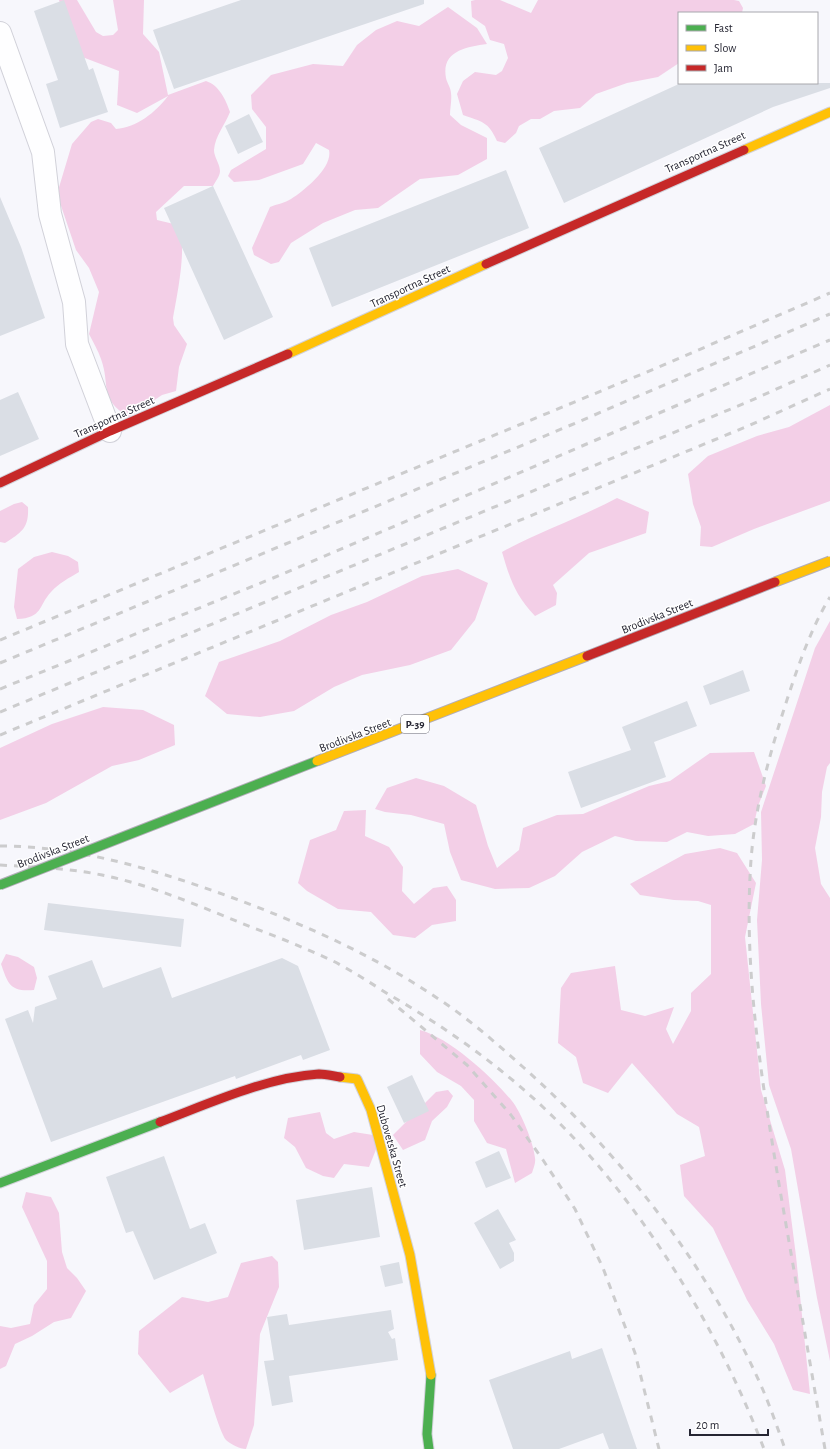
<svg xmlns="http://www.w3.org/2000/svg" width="830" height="1449" font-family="'Alegreya Sans',sans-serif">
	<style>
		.forest { fill: #f3cfe7 }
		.building { fill: #dadee5 }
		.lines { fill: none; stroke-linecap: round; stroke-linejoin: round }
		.street-casing { stroke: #d1d1d9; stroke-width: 24 }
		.fast-casing { stroke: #d1d1d9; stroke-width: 11 }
		.slow-casing { stroke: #d1d1d9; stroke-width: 11 }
		.jam-casing { stroke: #d1d1d9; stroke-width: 11 }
		.street { stroke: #fefeff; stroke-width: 22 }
		.fast { stroke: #4caf50; stroke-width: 9 }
		.slow { stroke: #ffc107; stroke-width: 9 }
		.jam { stroke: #c62828; stroke-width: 9 }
		.rail { stroke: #cccccd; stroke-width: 3; stroke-dasharray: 7 7; stroke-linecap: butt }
		.fast-bridge-casing { stroke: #b2adb8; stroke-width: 11; stroke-linecap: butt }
		.slow-bridge-casing { stroke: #b2adb8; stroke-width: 11; stroke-linecap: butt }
		.jam-bridge-casing { stroke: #b2adb8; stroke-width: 11; stroke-linecap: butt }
		.fast-bridge { stroke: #4caf50; stroke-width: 9 }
		.slow-bridge { stroke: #ffc107; stroke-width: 9 }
		.jam-bridge { stroke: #c62828; stroke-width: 9 }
		.labels { text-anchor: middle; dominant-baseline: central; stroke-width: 3; stroke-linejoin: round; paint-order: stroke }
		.shield { fill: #fff; stroke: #676770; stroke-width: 1 }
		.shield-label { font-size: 11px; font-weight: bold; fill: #262633 }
		.street-label { font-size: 12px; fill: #262633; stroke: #fff }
	</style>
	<rect width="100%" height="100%" fill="#f7f7fc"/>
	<path class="forest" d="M 59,0 L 77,0 L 96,32 L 103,36 L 113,35 L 118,30 L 113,0 L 144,0 L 143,34 L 159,52 L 168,95 L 206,81 C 219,85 226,100 230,112 C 225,125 215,136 214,150 C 214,157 220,164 220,171 C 220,176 215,182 213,186 L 184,186 L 156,212 L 157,220 L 178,225 C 188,243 177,296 173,318 L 174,325 L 187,344 L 179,367 L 176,391 L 162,395 L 129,417 C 98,398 111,387 101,359 C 98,350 93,342 89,334 L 99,292 L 89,268 L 76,250 L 57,194 L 72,144 L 91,122 L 98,119 L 111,123 L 116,129 C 137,127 155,113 168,96 L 137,113 L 117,105 L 119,71 L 77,55 Z
		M 475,0 L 500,0 L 531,13 L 538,0 L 734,0 L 739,1 L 743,8 L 742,13 L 679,13 L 679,63 L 658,77 L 627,83 L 596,94 L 580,108 L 554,111 L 540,119 L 531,119 L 519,126 L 516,133 L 505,143 L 497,141 C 488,121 482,122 463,115 L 457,94 L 463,81 L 475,72 L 496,75 L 502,71 L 508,58 L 504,44 L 490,40 L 485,26 L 472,17 L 471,1 Z
		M 448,7 L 477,28 L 487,44 C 466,47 441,51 446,78 C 447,83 451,88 451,93 C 452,100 450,108 450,115 L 461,125 L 487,138 L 487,159 L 458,175 L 420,179 L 378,208 L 355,210 L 323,223 L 291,243 L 279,262 L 271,264 L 254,255 L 252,248 L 270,207 C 277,204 285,203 291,199 C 305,190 333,167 329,150 L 316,143 L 303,164 L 259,180 L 234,182 L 228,176 L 231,170 L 266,149 L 266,127 L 252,109 L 251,95 L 271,75 L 313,64 L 343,66 L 357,45 L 376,30 L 397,21 L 419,26 Z
		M 830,405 L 830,501 L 754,529 L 712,547 L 700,546 L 701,527 L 693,504 L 688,474 L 708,456 L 757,436 L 789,427 Z
		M 617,498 L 649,512 L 646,533 L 589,553 L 553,585 L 557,593 L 556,605 L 535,616 C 515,595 510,579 502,552 C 539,532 579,518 617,498 Z
		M 22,502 L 28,507 C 29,528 22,532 5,543 L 0,542 L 0,511 L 14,504 Z
		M 52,552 L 68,556 L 78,562 L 79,572 C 69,578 59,583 51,592 C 38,606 43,618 17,619 L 14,607 L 18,569 L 34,557 Z
		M 458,569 L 488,583 L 475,620 L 451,650 L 410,665 L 362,675 L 334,687 L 294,711 L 260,717 L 227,714 L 205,696 L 219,662 L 280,641 L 331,615 L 367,602 L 422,576 Z
		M 830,621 L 830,763 L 827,767 L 822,792 L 821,817 L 815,848 L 821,884 L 830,898 L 830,1361 L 817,1298 L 791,1149 L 769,1085 L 761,1004 L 757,920 L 762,860 L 761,812 L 815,648 Z
		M 103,707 L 143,710 L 174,725 L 175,745 L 139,760 L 112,766 L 46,803 L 0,820 L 0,748 L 52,724 Z
		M 754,752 L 766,786 L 758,806 L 754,824 L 735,834 L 708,836 L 687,832 L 667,842 L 636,841 L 615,836 L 582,852 L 555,876 L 529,888 L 495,889 L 461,880 L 450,852 L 444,824 L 411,815 L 385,812 L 375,809 L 387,788 L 416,778 L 444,786 L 476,805 L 488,846 L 497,868 L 519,850 L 523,828 L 557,815 L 583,814 L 649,786 L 670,781 L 710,753 Z
		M 366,810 L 365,836 L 389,847 L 403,867 L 402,891 L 414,904 L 433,888 L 447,886 L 456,900 L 456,921 L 432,925 L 415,938 L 393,935 L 371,912 L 338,909 L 307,891 L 298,883 L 310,840 L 336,830 L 344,811 Z
		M 720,848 L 737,853 L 756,883 L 745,937 L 758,1060 L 761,1090 L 785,1170 L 796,1256 L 810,1394 L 793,1390 L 774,1344 L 747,1300 L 713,1228 L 684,1196 L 680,1165 L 705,1156 L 699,1127 L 677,1114 L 632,1063 L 608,1093 L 583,1083 L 576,1057 L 558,1043 L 561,988 L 571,973 L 615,966 L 621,1010 L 645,1016 L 674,1007 L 666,1029 L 673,1044 L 691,1011 L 691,993 L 711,974 L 711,905 L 698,901 L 674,900 L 640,895 L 630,884 L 685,854 Z
		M 6,954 L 18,957 L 34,967 L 37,978 L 34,990 C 10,992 8,984 1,964 Z
		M 420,1030 C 450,1038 492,1077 512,1101 C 521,1112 534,1144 535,1158 C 536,1163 533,1169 532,1173 L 515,1183 L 506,1149 L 487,1143 L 474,1121 L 474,1100 L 461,1086 L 437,1072 L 420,1054 Z
		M 448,1090 L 453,1096 L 447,1107 L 432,1121 L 425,1140 L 403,1150 L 393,1135 L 436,1092 Z
		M 320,1112 L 326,1133 L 334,1139 L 354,1132 L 373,1135 L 377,1147 L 369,1167 L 344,1164 L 334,1178 L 323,1176 L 306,1168 L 295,1147 L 284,1138 L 288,1118 Z
		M 26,1192 L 51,1197 L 59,1213 L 62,1252 L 67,1268 L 77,1278 L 86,1291 L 71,1318 L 54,1322 L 32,1336 L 15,1344 L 6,1366 L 0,1369 L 0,1326 L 11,1328 L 30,1324 L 34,1305 L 47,1289 L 47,1261 L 22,1207 Z
		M 272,1256 L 278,1262 L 279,1287 L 260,1334 L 254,1425 L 246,1449 C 240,1449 230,1444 226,1440 C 219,1431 207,1387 203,1374 L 170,1393 L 138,1354 L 139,1331 L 182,1297 L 208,1302 L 228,1297 L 241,1263 Z"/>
	<path class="building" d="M 64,0 L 89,70 L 93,68 L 108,112 L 60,128 L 46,84 L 58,80 L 34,11 Z
		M 241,0 L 424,0 L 424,4 L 174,89 L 153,30 Z
		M 681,83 L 830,83 L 830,88 L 773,107 L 564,203 L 539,148 Z
		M 249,114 L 263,142 L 238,154 L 225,126 Z
		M 506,170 L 529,228 L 332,307 L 309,248 Z
		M 213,186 L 273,317 L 224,340 L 164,208 Z
		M 0,197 L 21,247 L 45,318 L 0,336 Z
		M 18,392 L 39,439 L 0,456 L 0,400 Z
		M 743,670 L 750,691 L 710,705 L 703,686 Z
		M 687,701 L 697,726 L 654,742 L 666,777 L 581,808 L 568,772 L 631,750 L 622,727 Z
		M 48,903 L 184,919 L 181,947 L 44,930 Z
		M 282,958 L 298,966 L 330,1050 L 303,1060 L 301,1055 L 236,1079 L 235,1076 L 51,1142 L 5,1019 L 28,1010 L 33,1023 L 35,1007 L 57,999 L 48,976 L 92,960 L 103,988 L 161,967 L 172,998 Z
		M 412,1075 L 429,1111 L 404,1123 L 387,1087 Z
		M 499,1151 L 511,1178 L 486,1188 L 475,1162 Z
		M 164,1156 L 190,1229 L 205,1223 L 217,1253 L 154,1280 L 133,1231 L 126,1233 L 106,1177 Z
		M 372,1187 L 380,1237 L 304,1250 L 296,1200 Z
		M 498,1209 L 516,1240 L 509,1243 L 514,1253 L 514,1261 L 500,1269 L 474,1223 Z
		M 399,1262 L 403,1283 L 385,1287 L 380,1266 Z
		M 391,1310 L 394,1329 L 388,1332 L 392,1339 L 395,1338 L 398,1360 L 289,1376 L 293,1402 L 272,1406 L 264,1361 L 274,1360 L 267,1317 L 287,1314 L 289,1325 Z
		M 602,1348 L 637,1449 L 609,1449 L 603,1433 L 559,1449 L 513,1449 L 489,1380 L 570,1351 L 572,1359 Z"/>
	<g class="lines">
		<defs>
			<path id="street" d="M 0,33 L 43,152 L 50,214 L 74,302 L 77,344 L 110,431"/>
			<path id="fast" d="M 0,1183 L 160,1122
				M 429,1449 L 427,1434 L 431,1375"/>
			<path id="slow" d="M 744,150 L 830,112
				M 288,354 L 486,264
				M 340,1077 L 357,1079 L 371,1110 L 410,1255 L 431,1375"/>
			<path id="jam" d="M 486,264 L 744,150
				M 0,483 L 110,431 L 288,354
				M 160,1122 C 208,1104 267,1077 319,1074 C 326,1074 333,1076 340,1077"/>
		</defs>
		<use href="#street" class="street-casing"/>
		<use href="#fast" class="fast-casing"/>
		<use href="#slow" class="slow-casing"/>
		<use href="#jam" class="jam-casing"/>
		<use href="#street" class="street"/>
		<use href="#fast" class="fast"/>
		<use href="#slow" class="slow"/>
		<use href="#jam" class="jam"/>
		<path class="rail" d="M 0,640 L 659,367 L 830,293
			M 0,663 L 571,425 L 830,314
			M 0,689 L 273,578 L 830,340
			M 0,712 L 750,401 L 830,365
			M 0,735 L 748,426 L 830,389
			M 0,846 C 78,846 152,869 225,895 C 299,922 372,954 437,998 C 468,1018 496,1043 523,1067 C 623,1156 709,1267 763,1390 C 771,1409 778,1429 785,1449
			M 0,865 C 34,867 68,868 102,875 C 152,885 204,908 251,927 C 278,937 305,948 331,960 C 351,970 369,982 388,994 C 454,1032 517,1078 570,1134 C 653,1222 721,1336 764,1449
			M 388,999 L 467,1065 L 511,1115 L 543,1160 L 575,1209 L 603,1268 L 635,1353 L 659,1449
			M 825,1449 C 810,1363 795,1276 780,1190 C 762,1081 743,971 751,860 C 755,807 769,756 785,706 C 797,669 810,630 830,597"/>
		<defs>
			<path id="fast-bridge" d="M 0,885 L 317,761"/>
			<path id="slow-bridge" d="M 775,582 L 830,561
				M 317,761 L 587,656"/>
			<path id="jam-bridge" d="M 587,656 L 775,582"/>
		</defs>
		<use href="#fast-bridge" class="fast-bridge-casing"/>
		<use href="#slow-bridge" class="slow-bridge-casing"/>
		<use href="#jam-bridge" class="jam-bridge-casing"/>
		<use href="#fast-bridge" class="fast-bridge"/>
		<use href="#slow-bridge" class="slow-bridge"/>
		<use href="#jam-bridge" class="jam-bridge"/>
	</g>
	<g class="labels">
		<rect class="shield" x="401" y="715" width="28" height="18" rx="3"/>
		<g class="shield-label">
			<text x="415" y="724">Р-39</text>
		</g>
		<g class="street-label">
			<text transform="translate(705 152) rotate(-24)">Transportna Street</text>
			<text transform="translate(410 286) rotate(-25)">Transportna Street</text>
			<text transform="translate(114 417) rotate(-24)">Transportna Street</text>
			<text transform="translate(657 616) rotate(-22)">Brodivska Street</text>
			<text transform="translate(355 735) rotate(-21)">Brodivska Street</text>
			<text transform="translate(53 851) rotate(-21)">Brodivska Street</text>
			<text transform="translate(392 1146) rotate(74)">Dubovetska Street</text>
		</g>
	</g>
	<rect x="678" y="12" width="140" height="72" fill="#ffffff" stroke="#a8a8ad"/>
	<rect x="686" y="25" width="20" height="6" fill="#4caf50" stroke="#a8a8ad"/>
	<text x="714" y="32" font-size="12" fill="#262633">Fast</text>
	<rect x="686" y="45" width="20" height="6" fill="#ffc107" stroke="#a8a8ad"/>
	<text x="714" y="52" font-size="12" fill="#262633">Slow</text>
	<rect x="686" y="65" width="20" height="6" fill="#c62828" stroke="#a8a8ad"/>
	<text x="714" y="72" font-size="12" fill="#262633">Jam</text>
	<path d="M690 1429v6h78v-6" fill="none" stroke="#262633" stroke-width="2"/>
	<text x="696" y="1429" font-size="12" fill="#262633" stroke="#ffffff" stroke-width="3" paint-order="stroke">20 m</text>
</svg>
